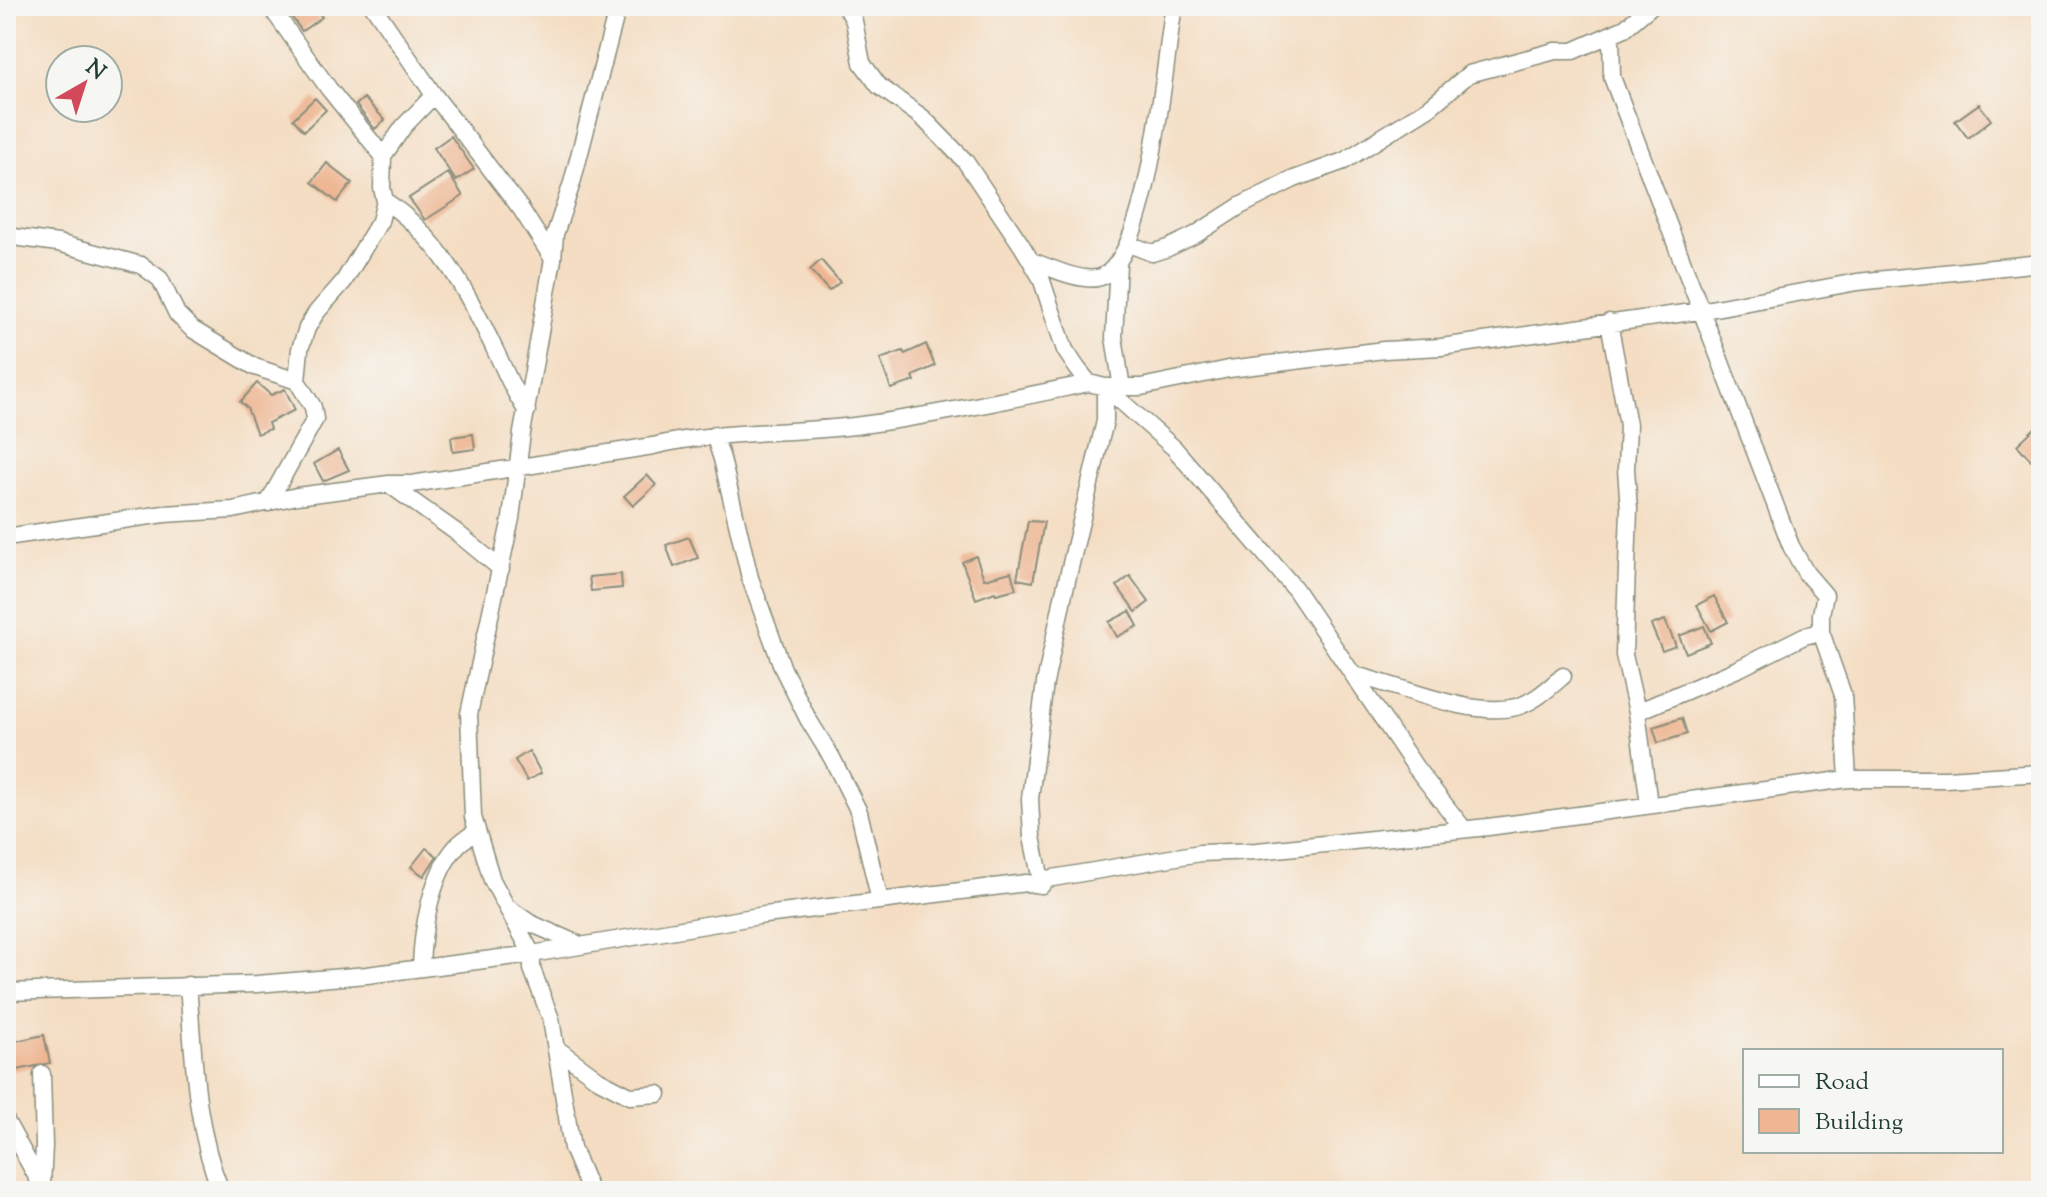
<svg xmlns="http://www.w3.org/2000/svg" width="2047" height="1197" font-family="'Sorts Mill Goudy',serif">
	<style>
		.building { fill: #eeb692 }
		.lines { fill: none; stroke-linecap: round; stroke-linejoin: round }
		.street-casing { stroke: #8a8d7b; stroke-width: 19 }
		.street { stroke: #fff; stroke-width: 16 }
	</style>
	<rect width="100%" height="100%" fill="#f6f6f2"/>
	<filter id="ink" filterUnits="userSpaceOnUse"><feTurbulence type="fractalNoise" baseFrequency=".0125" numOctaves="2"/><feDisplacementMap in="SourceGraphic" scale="16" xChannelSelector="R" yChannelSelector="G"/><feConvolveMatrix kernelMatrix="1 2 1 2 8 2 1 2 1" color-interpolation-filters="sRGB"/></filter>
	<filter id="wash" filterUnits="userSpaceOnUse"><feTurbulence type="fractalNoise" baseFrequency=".006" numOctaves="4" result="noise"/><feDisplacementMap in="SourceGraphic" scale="32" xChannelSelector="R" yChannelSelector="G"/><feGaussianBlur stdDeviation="1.8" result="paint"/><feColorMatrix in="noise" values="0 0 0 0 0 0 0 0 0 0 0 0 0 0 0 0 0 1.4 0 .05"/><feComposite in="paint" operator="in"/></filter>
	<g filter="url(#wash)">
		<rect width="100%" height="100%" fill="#f4ddc2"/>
		<g id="blocks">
			<path class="building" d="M 297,6 L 314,6 L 322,17 L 302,31 L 288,12 Z
				M 315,98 L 326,110 L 304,131 L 293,119 Z
				M 364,98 L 385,120 L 375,129 L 356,105 Z
				M 1979,104 L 1991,120 L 1968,138 L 1955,121 Z
				M 451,136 L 474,169 L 456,181 L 434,148 Z
				M 327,163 L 352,183 L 337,202 L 312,182 Z
				M 448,173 L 463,196 L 425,220 L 409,198 Z
				M 821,260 L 840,282 L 829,291 L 810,270 Z
				M 926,344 L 935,366 L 913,376 L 915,381 L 891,389 L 880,359 L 903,351 L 905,354 Z
				M 257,383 L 271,395 L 285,389 L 295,410 L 268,423 L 270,429 L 257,434 L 247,408 L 240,402 Z
				M 2041,422 L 2041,454 L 2033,462 L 2017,445 Z
				M 473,434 L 475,449 L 453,452 L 451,437 Z
				M 338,450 L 349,470 L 323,481 L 314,464 Z
				M 647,475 L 656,485 L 633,506 L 624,496 Z
				M 1028,521 L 1044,522 L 1033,582 L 1017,579 Z
				M 689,537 L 698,558 L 674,567 L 666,545 Z
				M 976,556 L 984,579 L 1011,572 L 1016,589 L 996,594 L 995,592 L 976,599 L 962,562 Z
				M 621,574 L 622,588 L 591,591 L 589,577 Z
				M 1130,576 L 1149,602 L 1136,612 L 1117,586 Z
				M 1714,596 L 1728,622 L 1711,631 L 1697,605 Z
				M 1130,611 L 1138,626 L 1117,637 L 1109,622 Z
				M 1665,620 L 1676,646 L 1662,651 L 1651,625 Z
				M 1704,626 L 1711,643 L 1686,653 L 1679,636 Z
				M 1682,718 L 1687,734 L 1658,743 L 1653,727 Z
				M 529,751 L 541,773 L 527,781 L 515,760 Z
				M 426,848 L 437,856 L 424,876 L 411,867 Z
				M 44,1035 L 50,1063 L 8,1072 L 6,1043 Z"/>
		</g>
	</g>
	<g filter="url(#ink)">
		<use href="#blocks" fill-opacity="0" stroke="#8a8d7b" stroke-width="2"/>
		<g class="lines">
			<defs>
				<path id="street" d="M 270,6 L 329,89 L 383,156
					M 373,6 L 434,95 L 521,209 L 553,259
					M 846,6 L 854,21 L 862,63 L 879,86 L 923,118 L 965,161 L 1022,246 L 1041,278 L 1065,350 L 1077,368 L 1089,383 L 1105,387 L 1174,448 L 1295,589 L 1416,768 L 1463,828
					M 1611,35 L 1612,77 L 1791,546 L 1806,573 L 1825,595 L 1821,614 L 1821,632 L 1843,695 L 1848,779
					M 385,201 C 439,237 468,293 495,350 C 505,370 513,392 527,411
					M 6,236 L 58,243 L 141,265 L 160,279 L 177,314 L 192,329 L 255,367 L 297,381 L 313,407 L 315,419 L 268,503
					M 1129,244 L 1152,253 L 1168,248 L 1195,235 L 1240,206 L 1294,179 L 1344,161 L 1430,107 L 1469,74 L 1555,51 L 1573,51 L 1625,28 L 1651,6
					M 1031,261 C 1050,267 1077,281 1097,278 C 1150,268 1165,54 1174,6
					M 1118,264 L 1114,337 L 1122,388
					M 1609,322 L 1628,425 L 1626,469 L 1629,509 L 1624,655 L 1637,712 L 1649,805
					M 297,381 L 300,349 L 307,328 L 316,313 L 344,281 L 380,221 L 385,201 L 382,188 L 383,156 L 404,126 L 434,95
					M 714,435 L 722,459 L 750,578 L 783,669 L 808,719 L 832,758 L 859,812 L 880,901
					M 390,485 L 456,532 L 501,569
					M 6,537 L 164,514 L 233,510 L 297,496 L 389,484 L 412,484 L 653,446 C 719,430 787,434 854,426 C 932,416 1011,399 1089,383
					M 1354,675 C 1399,685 1466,716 1511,708 C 1531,705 1548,689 1563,676
					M 1637,712 L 1740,668 L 1804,636 L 1821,632
					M 1042,885 L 1032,837 L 1030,799 L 1034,767 L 1045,683 L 1064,593 L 1105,421 L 1105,387 L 1141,387 L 1229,369 L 1384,350 L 1441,347 L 1699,311 L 1857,282 L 2041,263
					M 510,909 L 530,923 L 578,944
					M 421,967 C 422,931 431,874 457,846 C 462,840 470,836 477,831
					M 188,985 C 194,1055 194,1126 221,1191
					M 6,992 L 257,984 L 367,975 L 532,954 L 765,915 L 1026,883 L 1042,885 L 1041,880 L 1200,853 L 1257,851 L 1488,827 L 1848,779 L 1946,779 L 2041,773
					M 556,1048 L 599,1080 L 630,1096 L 658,1094
					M 6,1121 L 40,1183
					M 42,1185 L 44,1146 L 42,1074
					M 590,1191 L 572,1148 L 551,1019 L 532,969 L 532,954 L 492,880 L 473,817 L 469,714 L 511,518 L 522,433 L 553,259 L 555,234 L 572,183 L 618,6"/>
			</defs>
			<use href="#street" class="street-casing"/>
			<use href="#street" class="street"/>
		</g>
	</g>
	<rect width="2047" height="1197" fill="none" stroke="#f6f6f2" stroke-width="32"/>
	<rect x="1743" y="1049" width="260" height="104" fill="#f6f6f2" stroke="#a0aca6" stroke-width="2"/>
	<rect x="1759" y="1075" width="40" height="12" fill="#ffffff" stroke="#a0aca6" stroke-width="2"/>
	<text x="1815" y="1089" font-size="24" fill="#1f3d34">Road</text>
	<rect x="1759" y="1109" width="40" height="24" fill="#eeb692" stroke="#a0aca6" stroke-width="2"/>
	<text x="1815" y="1129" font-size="24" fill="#1f3d34">Building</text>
	<g transform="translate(84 84) rotate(39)"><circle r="38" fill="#f6f6f2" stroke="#a0aca6" stroke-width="2"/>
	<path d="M0-6L14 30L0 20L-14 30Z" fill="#d1495b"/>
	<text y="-12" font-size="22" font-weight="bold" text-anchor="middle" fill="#1f3d34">N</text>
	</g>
</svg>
